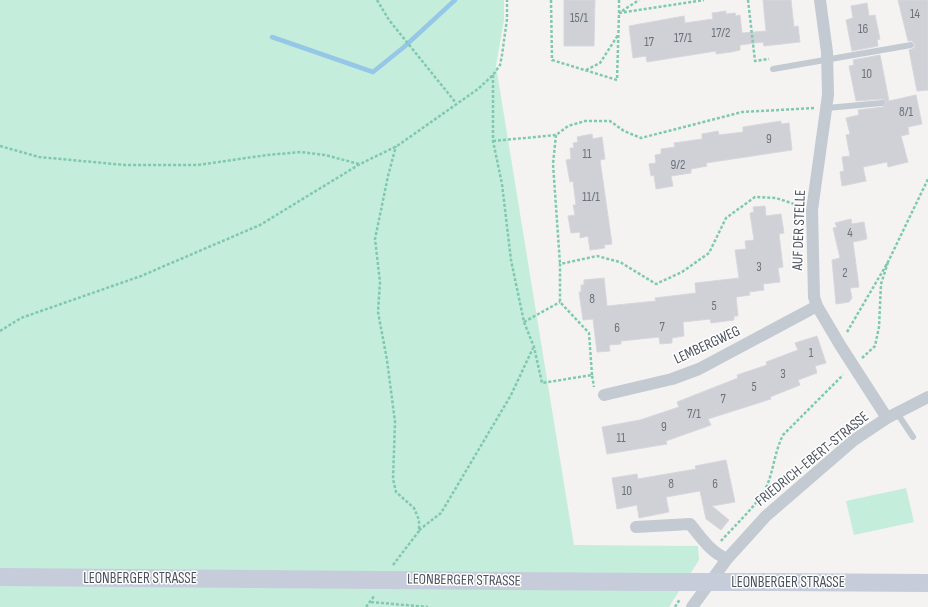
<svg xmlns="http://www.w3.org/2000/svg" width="928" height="607" font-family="'Sofia Sans Condensed',sans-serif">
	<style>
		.green { fill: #c5eddb }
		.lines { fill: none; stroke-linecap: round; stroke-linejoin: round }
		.stream { stroke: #95c8e7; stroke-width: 4.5 }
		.building { fill: #cfd1d6; stroke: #d7d7dd }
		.path { stroke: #7fc9b1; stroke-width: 2.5; stroke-dasharray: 3 2; stroke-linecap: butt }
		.lane { stroke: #c4cad2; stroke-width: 6 }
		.street { stroke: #c4cad2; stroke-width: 12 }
		.secondary { stroke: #c6ccd9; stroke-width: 18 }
		.secondary-bridge { stroke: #c6ccd9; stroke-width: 18 }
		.labels { text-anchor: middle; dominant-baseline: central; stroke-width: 3; stroke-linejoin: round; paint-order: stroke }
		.number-label { font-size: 13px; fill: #6c727c }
		.street-label { font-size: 15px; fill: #4b525e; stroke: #fff }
	</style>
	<rect width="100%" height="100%" fill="#f4f3f2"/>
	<path class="green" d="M 0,0 L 504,0 L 504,20 L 496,66 L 574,545 L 698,546 L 699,560 L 669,607 L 0,607 Z
		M 906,488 L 914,522 L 854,535 L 846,501 Z"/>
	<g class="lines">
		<path class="stream" d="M 272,37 L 373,72 L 404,47 L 455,0"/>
	</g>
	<path class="building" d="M 564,0 L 595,0 L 594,46 L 564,46 Z
		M 763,0 L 791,0 L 794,27 L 798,26 L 800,42 L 764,46 L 763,42 L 740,45 L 740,50 L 731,52 L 716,54 L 716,51 L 647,62 L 646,56 L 633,58 L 629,26 L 684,16 L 685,23 L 713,19 L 712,13 L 726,11 L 726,14 L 735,13 L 736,16 L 740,15 L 742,33 L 766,31 Z
		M 898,0 L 928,0 L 928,90 L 917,91 L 909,50 L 914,48 L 915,44 L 912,41 L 908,41 Z
		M 867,3 L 869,16 L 875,15 L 880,39 L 877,40 L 878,46 L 852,51 L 846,20 L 853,18 L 851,6 Z
		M 880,55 L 889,101 L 916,95 L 922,124 L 908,127 L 909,134 L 901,136 L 908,162 L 888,167 L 887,162 L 863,167 L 866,181 L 842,186 L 840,172 L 844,171 L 842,157 L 850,156 L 846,135 L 850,134 L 846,118 L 859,115 L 858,110 L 883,107 L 886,103 L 882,99 L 856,101 L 849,66 L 854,65 L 853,60 Z
		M 781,121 L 781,124 L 789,123 L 792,150 L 706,163 L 707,166 L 691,169 L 691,173 L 671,176 L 673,186 L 656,189 L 654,175 L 651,176 L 649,164 L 656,163 L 655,155 L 661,154 L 661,149 L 675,147 L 674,143 L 702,139 L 702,134 L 718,131 L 719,135 L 743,132 L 743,127 Z
		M 592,134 L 593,139 L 602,137 L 605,159 L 600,160 L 612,244 L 604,245 L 605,248 L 590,250 L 588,236 L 580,238 L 580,232 L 571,233 L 568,216 L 575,215 L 573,205 L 576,205 L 573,181 L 570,182 L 566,160 L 571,159 L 570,148 L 574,148 L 573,143 L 578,142 L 577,137 Z
		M 765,206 L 766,216 L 781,214 L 784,233 L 779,234 L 783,267 L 778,268 L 780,282 L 763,284 L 764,290 L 749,292 L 750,295 L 736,297 L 738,316 L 734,316 L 734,320 L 711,323 L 710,319 L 683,322 L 684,336 L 672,338 L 672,343 L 660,344 L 659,337 L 621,341 L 621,344 L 609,345 L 610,351 L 597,352 L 593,319 L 583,320 L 579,292 L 581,292 L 581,285 L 584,285 L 584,280 L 604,278 L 607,306 L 656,301 L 655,298 L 696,293 L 695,283 L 739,278 L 735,250 L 746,249 L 745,241 L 754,240 L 750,213 L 754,212 L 753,207 Z
		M 851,219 L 852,224 L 864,222 L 867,239 L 853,242 L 859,287 L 850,288 L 852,298 L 849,302 L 836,304 L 832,260 L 840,258 L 833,228 L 837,227 L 835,223 Z
		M 817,336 L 826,363 L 815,366 L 817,373 L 798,380 L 800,385 L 770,397 L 771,399 L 708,419 L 711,425 L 666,441 L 667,444 L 607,454 L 602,427 L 640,420 L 679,407 L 677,402 L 738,378 L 737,375 L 767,365 L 766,362 L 798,350 L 795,343 Z
		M 726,460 L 735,502 L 712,506 L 729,520 L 721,530 L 706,519 L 700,491 L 666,497 L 669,512 L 639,518 L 637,505 L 617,509 L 612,478 L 637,474 L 638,479 L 696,469 L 695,466 Z"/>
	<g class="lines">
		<path class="path" d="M 377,0 L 389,20 L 456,103
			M 551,0 L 552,60 L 617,80 L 619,13 L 704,0
			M 619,0 L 619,13
			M 748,0 L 755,61 L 769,59
			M 622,11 L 639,0
			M 586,70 L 600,63 L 618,35
			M 493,75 L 493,141 L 502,184 L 511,260 L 524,322 L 534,347 L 542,383 L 592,375 L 594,387
			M 556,135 L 553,164 L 560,264
			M 493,141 L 556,135 L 568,126 L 585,121 L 610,121 L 624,131 L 641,138 L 742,112 L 815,108
			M 0,146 L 39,157 L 125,165 L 198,165 L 267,155 L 301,152 L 325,155 L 359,164
			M 524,322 L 560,302
			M 0,331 L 21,318 L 141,276 L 260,225 L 360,164 L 397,146 L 478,89 L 493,75 L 500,65 L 502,55 L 507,19 L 507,0
			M 847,332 L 888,262 L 928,179
			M 862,358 L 875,346 L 879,327 L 881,284 L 888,262
			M 592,375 L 589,333 L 560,302 L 560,264 L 597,256 L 620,262 L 656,284 L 682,272 L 709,253 L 726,218 L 755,197 L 776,198 L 800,206
			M 419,530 L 441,513 L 511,395 L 533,348
			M 721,541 C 735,525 761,502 768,483 C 774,467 775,451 783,435 L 843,375
			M 393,565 L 419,531 L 419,520 L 414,508 L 396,492 L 393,479 L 395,422 L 387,360 L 378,312 L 380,282 L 375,239 L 388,176 L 396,146
			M 371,602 L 428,607
			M 366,607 L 375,595
			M 675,607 L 680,599"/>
		<path class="lane" d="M 773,69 L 911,45
			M 827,108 L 882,103
			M 897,413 L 913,437"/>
		<path class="street" d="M 820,0 L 827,52 L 828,95 L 812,210 L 814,297 L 817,306 L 840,345 L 887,418
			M 604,395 L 672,379 L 699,369 L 817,306
			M 636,527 L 690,524 C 701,537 710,552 727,559
			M 692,607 L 727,559 L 766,516 L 854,440 L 887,418 L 928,397"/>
		<path class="secondary" d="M 0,577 L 653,582
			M 775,582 L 928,583"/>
		<path class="secondary-bridge" d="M 653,582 L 775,582"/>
	</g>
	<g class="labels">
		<g class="number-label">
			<text x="915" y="14">14</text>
			<text x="579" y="18">15/1</text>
			<text x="863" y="29">16</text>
			<text x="721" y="33">17/2</text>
			<text x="683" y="38">17/1</text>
			<text x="649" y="42">17</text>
			<text x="867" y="74">10</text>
			<text x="906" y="112">8/1</text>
			<text x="769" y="139">9</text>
			<text x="587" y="154">11</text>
			<text x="678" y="165">9/2</text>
			<text x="591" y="197">11/1</text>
			<text x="850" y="233">4</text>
			<text x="759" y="267">3</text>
			<text x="845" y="273">2</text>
			<text x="592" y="299">8</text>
			<text x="714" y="306">5</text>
			<text x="662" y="327">7</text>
			<text x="617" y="328">6</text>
			<text x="811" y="353">1</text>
			<text x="783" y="374">3</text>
			<text x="754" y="387">5</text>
			<text x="723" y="399">7</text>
			<text x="694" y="414">7/1</text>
			<text x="664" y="427">9</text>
			<text x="621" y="438">11</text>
			<text x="671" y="484">8</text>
			<text x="715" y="484">6</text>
			<text x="627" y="491">10</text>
		</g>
		<g class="street-label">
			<text transform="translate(799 230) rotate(-88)">AUF DER STELLE</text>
			<text transform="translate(707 345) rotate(-25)">LEMBERGWEG</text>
			<text transform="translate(812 459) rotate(-39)">FRIEDRICH-EBERT-STRASSE</text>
			<text x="140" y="578">LEONBERGER STRASSE</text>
			<text transform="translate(464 580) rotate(1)">LEONBERGER STRASSE</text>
			<text x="788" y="582">LEONBERGER STRASSE</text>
		</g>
	</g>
</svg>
